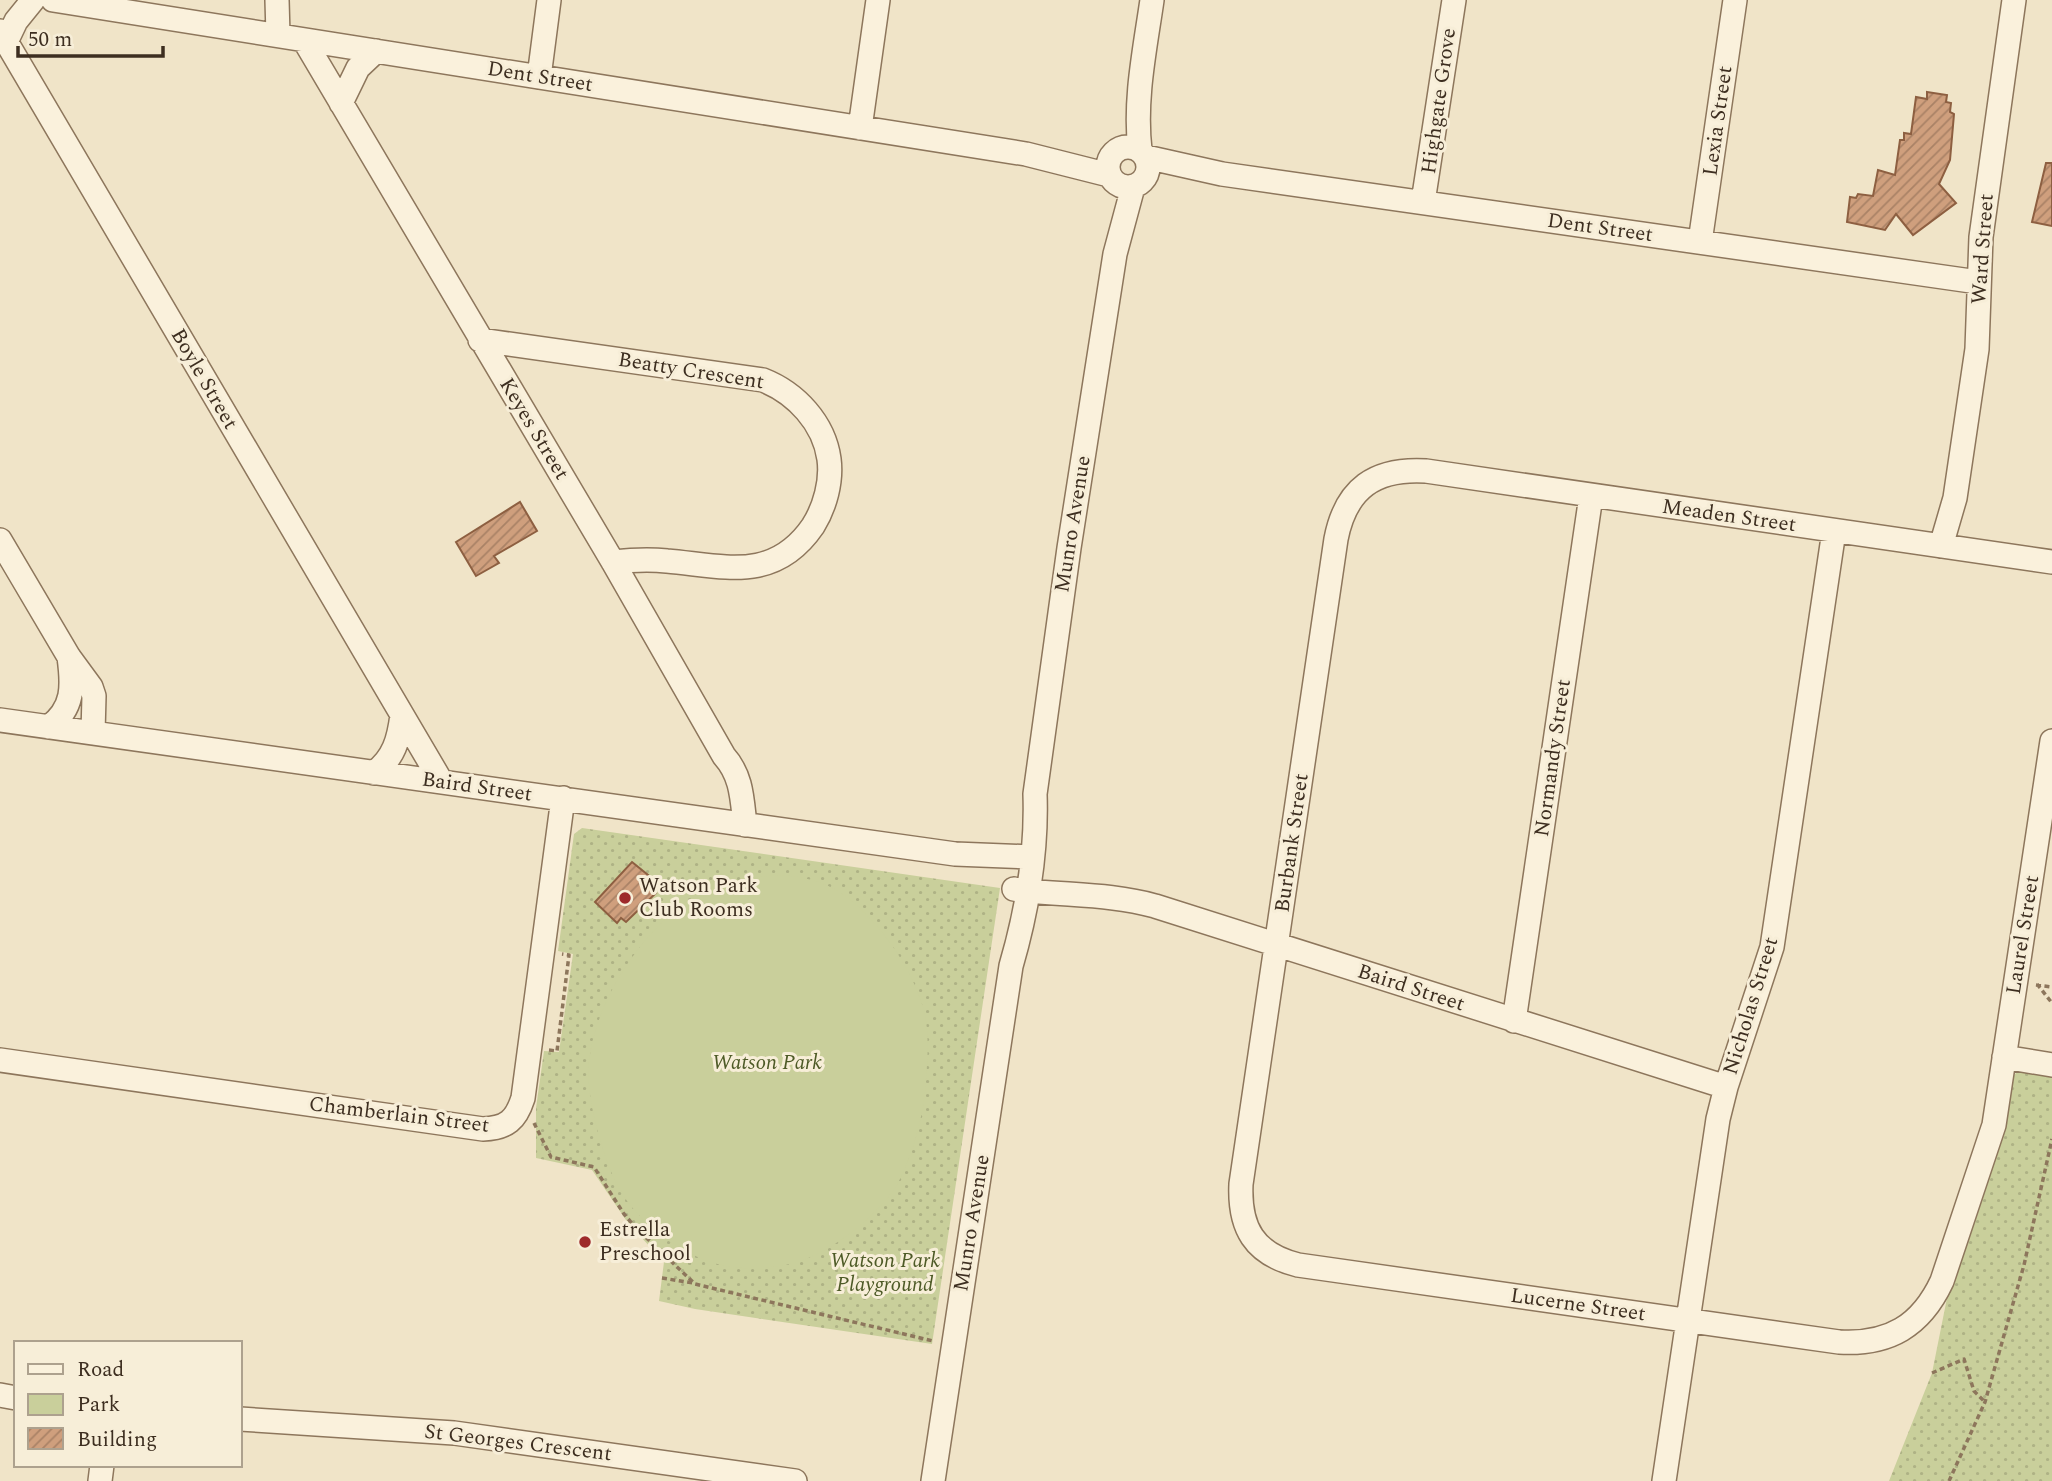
<svg xmlns="http://www.w3.org/2000/svg" width="2052" height="1481" font-family="Spectral,serif">
	<style>
		.green { fill: url(#green-dots) }
		.pitch { fill: #c9cf9b }
		.building { fill: url(#building-hatch); stroke: #8d5f41; stroke-width: 2 }
		.lines { fill: none; stroke-linecap: round; stroke-linejoin: round }
		.minor-casing { stroke: #8d765c; stroke-width: 26 }
		.path { stroke: #8d765c; stroke-width: 3.5; stroke-dasharray: 5 3.5; stroke-linecap: butt }
		.minor { stroke: #faf1dc; stroke-width: 23 }
		.poi-dot { fill: #9e2a2b; stroke: #f7eed8; stroke-width: 2.5 }
		.labels { text-anchor: middle; dominant-baseline: central; stroke-width: 6; stroke-linejoin: round; paint-order: stroke }
		.street-label { font-size: 21px; fill: #3d2e20; stroke: #f7eed8 }
		.poi-label { font-size: 21px; fill: #3d2e20; stroke: #f7eed8; text-anchor: start }
		.park-label { font-size: 21px; font-style: italic; fill: #4d5a26; stroke: #f7eed8 }
	</style>
	<defs>
		<pattern id="green-dots" width="8" height="8" patternUnits="userSpaceOnUse" patternTransform="scale(1.75)"><rect width="8" height="8" fill="#c9cf9b"/><path d="M2 2h.1M6 6h.1" fill="none" stroke="#aeb285" stroke-width="1.8" stroke-linecap="round"/></pattern>
		<pattern id="building-hatch" width="6" height="6" patternUnits="userSpaceOnUse" patternTransform="scale(1.75)"><rect width="6" height="6" fill="#cf9f7d"/><path d="M-1 1l2-2M0 6l6-6M5 7l2-2" fill="none" stroke="#a98266"/></pattern>
	</defs>
	<rect width="100%" height="100%" fill="#f0e4c8"/>
	<path class="green" d="M 582,828 L 1000,888 L 932,1344 L 695,1309 L 659,1301 L 664,1262 L 628,1223 L 592,1170 L 536,1158 L 536,1108 L 544,1051 L 559,1052 L 573,954 L 558,951 L 574,834 Z
		M 2021,1069 L 2052,1070 L 2052,1481 L 1889,1481 L 1932,1373 L 1948,1293 L 2004,1125 L 2014,1075 Z"/>
	<path class="pitch" d="M 778,875 C 822,877 847,891 876,925 C 897,949 915,979 924,1010 C 929,1032 928,1057 926,1079 C 924,1113 915,1148 900,1179 C 883,1213 831,1253 794,1263 C 777,1267 759,1269 742,1268 C 697,1266 647,1232 623,1195 C 604,1165 585,1097 589,1062 C 595,1000 645,924 700,894 C 723,881 751,877 778,875 Z"/>
	<path class="building" d="M 1927,92 L 1947,95 L 1946,102 L 1951,103 L 1950,112 L 1954,114 L 1950,160 L 1939,184 L 1956,203 L 1913,235 L 1896,214 L 1885,230 L 1847,222 L 1850,197 L 1856,198 L 1858,194 L 1873,196 L 1878,170 L 1895,175 L 1900,140 L 1904,140 L 1904,133 L 1911,134 L 1916,97 L 1927,99 Z
		M 2046,163 L 2052,163 L 2052,226 L 2032,222 Z
		M 520,502 L 537,531 L 494,556 L 499,563 L 476,576 L 456,542 Z
		M 632,862 L 648,875 L 644,880 L 656,893 L 626,922 L 621,918 L 617,923 L 595,902 Z"/>
	<g class="lines">
		<defs>
			<path id="minor" d="M 53,0 L 1026,154 L 1109,175
				M 277,0 L 278,35
				M 0,31 L 441,781
				M 304,40 L 613,562 L 724,756 C 742,776 742,799 745,825
				M 6,42 L 16,21 L 33,0
				M 539,77 L 549,0
				M 341,103 L 358,68 L 376,51
				M 860,128 L 878,0
				M1108 167a20 20 0 1 1 40 0a20 20 0 1 1-40 0Z
				M 1140,150 C 1134,100 1145,49 1152,0
				M 1146,157 L 1222,174 L 1978,282
				M 1423,202 L 1454,0
				M 1700,242 L 1735,0
				M 480,340 L 763,380 C 796,393 824,423 829,459 C 832,481 825,507 813,526 C 774,583 724,566 667,561 C 649,559 631,560 613,562
				M 0,540 L 69,657 L 91,687 L 94,696 L 93,733
				M 1941,546 L 1955,498 L 1977,349 L 1981,237 L 2014,0
				M 2052,562 L 1426,471 C 1375,468 1346,488 1336,539 L 1241,1184 C 1239,1228 1254,1254 1298,1265 L 1839,1342 C 1889,1345 1921,1326 1942,1281 L 1994,1125 L 2052,741
				M 0,720 L 955,854 L 1032,857
				M 49,727 C 74,708 73,686 69,657
				M 374,773 C 394,758 399,739 402,715
				M 1014,889 C 1063,896 1108,893 1155,906 L 1726,1087
				M 1514,1021 L 1591,496
				M 2004,1057 L 2052,1065
				M 0,1060 L 483,1129 C 507,1128 516,1120 523,1098 L 563,798
				M 0,1395 L 16,1398
				M 240,1419 L 454,1433 L 795,1481
				M 100,1481 L 102,1465
				M 933,1481 L 1011,966 C 1027,911 1037,851 1035,794 L 1069,548 L 1115,254 L 1133,187
				M 1664,1481 L 1718,1119 L 1726,1087 L 1772,947 L 1834,531"/>
		</defs>
		<use href="#minor" class="minor-casing"/>
		<path class="path" d="M 2037,984 L 2052,1003
			M 2036,985 L 2052,987
			M 549,1050 L 557,1051 L 569,955 L 562,954
			M 534,1123 L 551,1157 L 594,1167 L 624,1214 L 636,1228 L 695,1284 L 933,1341
			M 662,1278 L 693,1283
			M 1932,1373 L 1964,1359 L 1974,1391 L 1985,1402
			M 1949,1481 L 1985,1402 L 2024,1265 L 2052,1139"/>
		<use href="#minor" class="minor"/>
	</g>
	<g class="poi-dot">
		<circle cx="625" cy="898" r="7"/>
		<circle cx="585" cy="1242" r="7"/>
	</g>
	<g class="labels">
		<g class="street-label">
			<text transform="translate(540 77) rotate(9)">Dent Street</text>
			<text transform="translate(1439 101) rotate(-82)">Highgate Grove</text>
			<text transform="translate(1718 121) rotate(-82)">Lexia Street</text>
			<text transform="translate(1600 228) rotate(8)">Dent Street</text>
			<text transform="translate(1983 249) rotate(-86)">Ward Street</text>
			<text transform="translate(691 371) rotate(9)">Beatty Crescent</text>
			<text transform="translate(204 379) rotate(60)">Boyle Street</text>
			<text transform="translate(534 429) rotate(59)">Keyes Street</text>
			<text transform="translate(1729 516) rotate(8)">Meaden Street</text>
			<text transform="translate(1073 524) rotate(-81)">Munro Avenue</text>
			<text transform="translate(1553 758) rotate(-82)">Normandy Street</text>
			<text transform="translate(477 787) rotate(8)">Baird Street</text>
			<text transform="translate(1292 843) rotate(-82)">Burbank Street</text>
			<text transform="translate(2023 935) rotate(-81)">Laurel Street</text>
			<text transform="translate(1411 988) rotate(18)">Baird Street</text>
			<text transform="translate(1751 1006) rotate(-73)">Nicholas Street</text>
			<text transform="translate(399 1115) rotate(7)">Chamberlain Street</text>
			<text transform="translate(972 1223) rotate(-81)">Munro Avenue</text>
			<text transform="translate(1578 1305) rotate(8)">Lucerne Street</text>
			<text transform="translate(518 1443) rotate(7)">St Georges Crescent</text>
		</g>
		<g class="poi-label">
			<text x="639" y="886">Watson Park<tspan x="639" dy="24">Club Rooms</tspan></text>
			<text x="599" y="1230">Estrella<tspan x="599" dy="24">Preschool</tspan></text>
		</g>
		<g class="park-label">
			<text x="767" y="1063">Watson Park</text>
			<text x="885" y="1261">Watson Park<tspan x="885" dy="24">Playground</tspan></text>
		</g>
	</g>
	<rect x="14" y="1341" width="228" height="126" fill="#f7eed8" stroke="#ada18e" stroke-width="2"/>
	<rect x="28" y="1364" width="35" height="10" fill="#faf1dc" stroke="#ada18e" stroke-width="2"/>
	<text x="77" y="1376" font-size="21" fill="#3d2e20">Road</text>
	<rect x="28" y="1394" width="35" height="21" fill="#c9cf9b" stroke="#ada18e" stroke-width="2"/>
	<text x="77" y="1411" font-size="21" fill="#3d2e20">Park</text>
	<rect x="28" y="1428" width="35" height="21" fill="url(#building-hatch)" stroke="#ada18e" stroke-width="2"/>
	<text x="77" y="1446" font-size="21" fill="#3d2e20">Building</text>
	<path d="M18 46v10h145v-10" fill="none" stroke="#3d2e20" stroke-width="3.5"/>
	<text x="28" y="46" font-size="21" fill="#3d2e20" stroke="#f7eed8" stroke-width="5" paint-order="stroke">50 m</text>
</svg>
